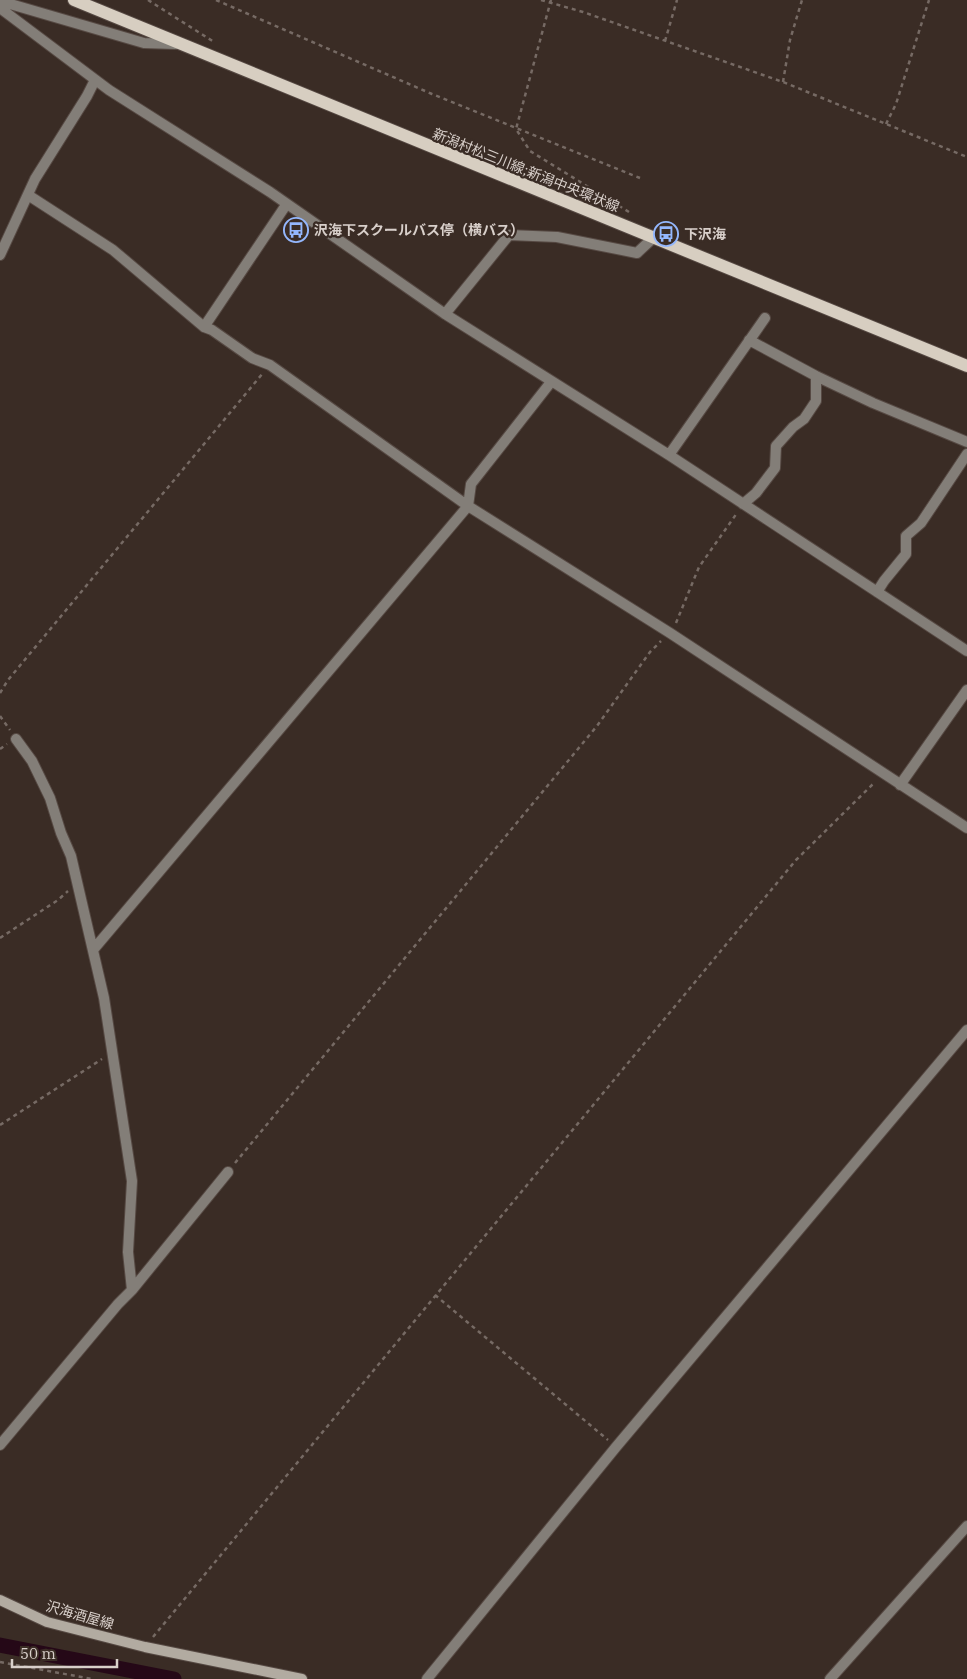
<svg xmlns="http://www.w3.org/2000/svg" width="967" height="1679" font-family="'IBM Plex Serif','Noto Sans JP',serif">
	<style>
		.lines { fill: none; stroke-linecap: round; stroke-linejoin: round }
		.canal { stroke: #250817; stroke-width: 15 }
		.minor-casing { stroke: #564943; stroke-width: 12 }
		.tertiary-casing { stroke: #564943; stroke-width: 12 }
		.secondary-casing { stroke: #564943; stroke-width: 12 }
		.primary-casing { stroke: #564943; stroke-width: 14 }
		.path { stroke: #766a64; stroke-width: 2.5; stroke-dasharray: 4 4; stroke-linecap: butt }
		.minor { stroke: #837e78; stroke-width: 10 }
		.tertiary { stroke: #837e78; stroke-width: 10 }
		.secondary { stroke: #b2aba1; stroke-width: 10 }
		.primary { stroke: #d7cec1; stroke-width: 12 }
		.labels { text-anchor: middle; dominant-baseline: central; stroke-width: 4.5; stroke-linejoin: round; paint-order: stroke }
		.street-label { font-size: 14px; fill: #d8cfca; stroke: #3a2c25 }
		.poi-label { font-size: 14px; font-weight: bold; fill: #d8cfca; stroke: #3a2c25; text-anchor: start }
	</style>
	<rect width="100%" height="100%" fill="#3a2c25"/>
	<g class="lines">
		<path class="canal" d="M 0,1645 L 174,1679"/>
		<defs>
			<path id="minor" d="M 0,1 L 144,43 L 175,44
				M 0,8 L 109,90 L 270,192 L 445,314 L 669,455 L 967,651
				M 28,195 L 113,250 L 204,327 L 212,330 L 252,358 L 270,365 L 468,506 L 670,633 L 967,828
				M 0,255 L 35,179 L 87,96 L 95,80
				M 445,314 L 509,235 L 557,237 L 637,253 L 653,238
				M 204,327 L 286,205
				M 749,340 L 816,376 L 873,403 L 967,442
				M 669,455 L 765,318
				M 743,504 L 756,493 L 775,468 L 776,446 L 793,427 L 804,419 L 816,401 L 816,376
				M 877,592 L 884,581 L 906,554 L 906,536 L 921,523 L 967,454
				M 16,739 L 32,761 L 50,798 L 61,833 L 71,856 L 104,998 L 132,1181 L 128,1252 L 132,1290
				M 900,785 L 967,690
				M 93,950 L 468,506 L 471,484 L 551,382
				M 0,1445 L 118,1304 L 132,1290 L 228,1172
				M 427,1679 L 616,1447 L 967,1030"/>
			<path id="tertiary" d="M 830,1679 L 967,1526"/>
			<path id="secondary" d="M 0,1600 L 47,1622 L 145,1647 L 302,1679"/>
			<path id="primary" d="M 74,0 L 967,366"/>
		</defs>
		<use href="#minor" class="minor-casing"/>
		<use href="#tertiary" class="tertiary-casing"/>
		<use href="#secondary" class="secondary-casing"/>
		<use href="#primary" class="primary-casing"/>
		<path class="path" d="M 148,0 L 214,42
			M 216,0 L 432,94 L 640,178
			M 541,0 L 583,12 L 783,82 L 967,157
			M 551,0 L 516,129 L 530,151 L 629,212
			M 665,41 L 677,0
			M 783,82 L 790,40 L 802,0
			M 886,124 L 896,104 L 929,0
			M 676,623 L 699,567 L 737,513
			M 0,693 L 8,680 L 263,373
			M 0,716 L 10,730
			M 0,749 L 7,744
			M 0,938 L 58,900 L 68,891
			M 0,1125 L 102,1059
			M 235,1163 L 597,726 L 650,652 L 661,641
			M 435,1295 L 608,1440
			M 153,1637 L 796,860 L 875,782
			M 0,1662 L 92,1679"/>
		<use href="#minor" class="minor"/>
		<use href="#tertiary" class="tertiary"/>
		<use href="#secondary" class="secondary"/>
		<use href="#primary" class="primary"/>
	</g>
	<defs>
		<symbol id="bus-ring" viewBox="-11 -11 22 22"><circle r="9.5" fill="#3a2c25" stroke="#94b7fd" stroke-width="1.5"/><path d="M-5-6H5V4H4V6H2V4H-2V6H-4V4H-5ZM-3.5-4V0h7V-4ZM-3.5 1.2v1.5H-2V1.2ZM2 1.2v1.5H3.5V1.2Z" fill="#94b7fd"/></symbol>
	</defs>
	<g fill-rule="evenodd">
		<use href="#bus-ring" x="282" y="216" width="28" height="28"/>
		<use href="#bus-ring" x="652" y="220" width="28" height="28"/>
	</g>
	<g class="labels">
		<g class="street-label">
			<text transform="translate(526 170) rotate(22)">新潟村松三川線;新潟中央環状線</text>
			<text transform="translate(80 1615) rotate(16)">沢海酒屋線</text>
		</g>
		<g class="poi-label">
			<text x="314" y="230">沢海下スクールバス停（横バス）</text>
			<text x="684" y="234">下沢海</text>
		</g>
	</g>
	<path d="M12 1659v8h105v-8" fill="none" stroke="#d8cfca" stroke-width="2.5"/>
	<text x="20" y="1659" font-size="15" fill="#d8cfca" stroke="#3a2c25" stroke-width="4" paint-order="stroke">50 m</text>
</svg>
